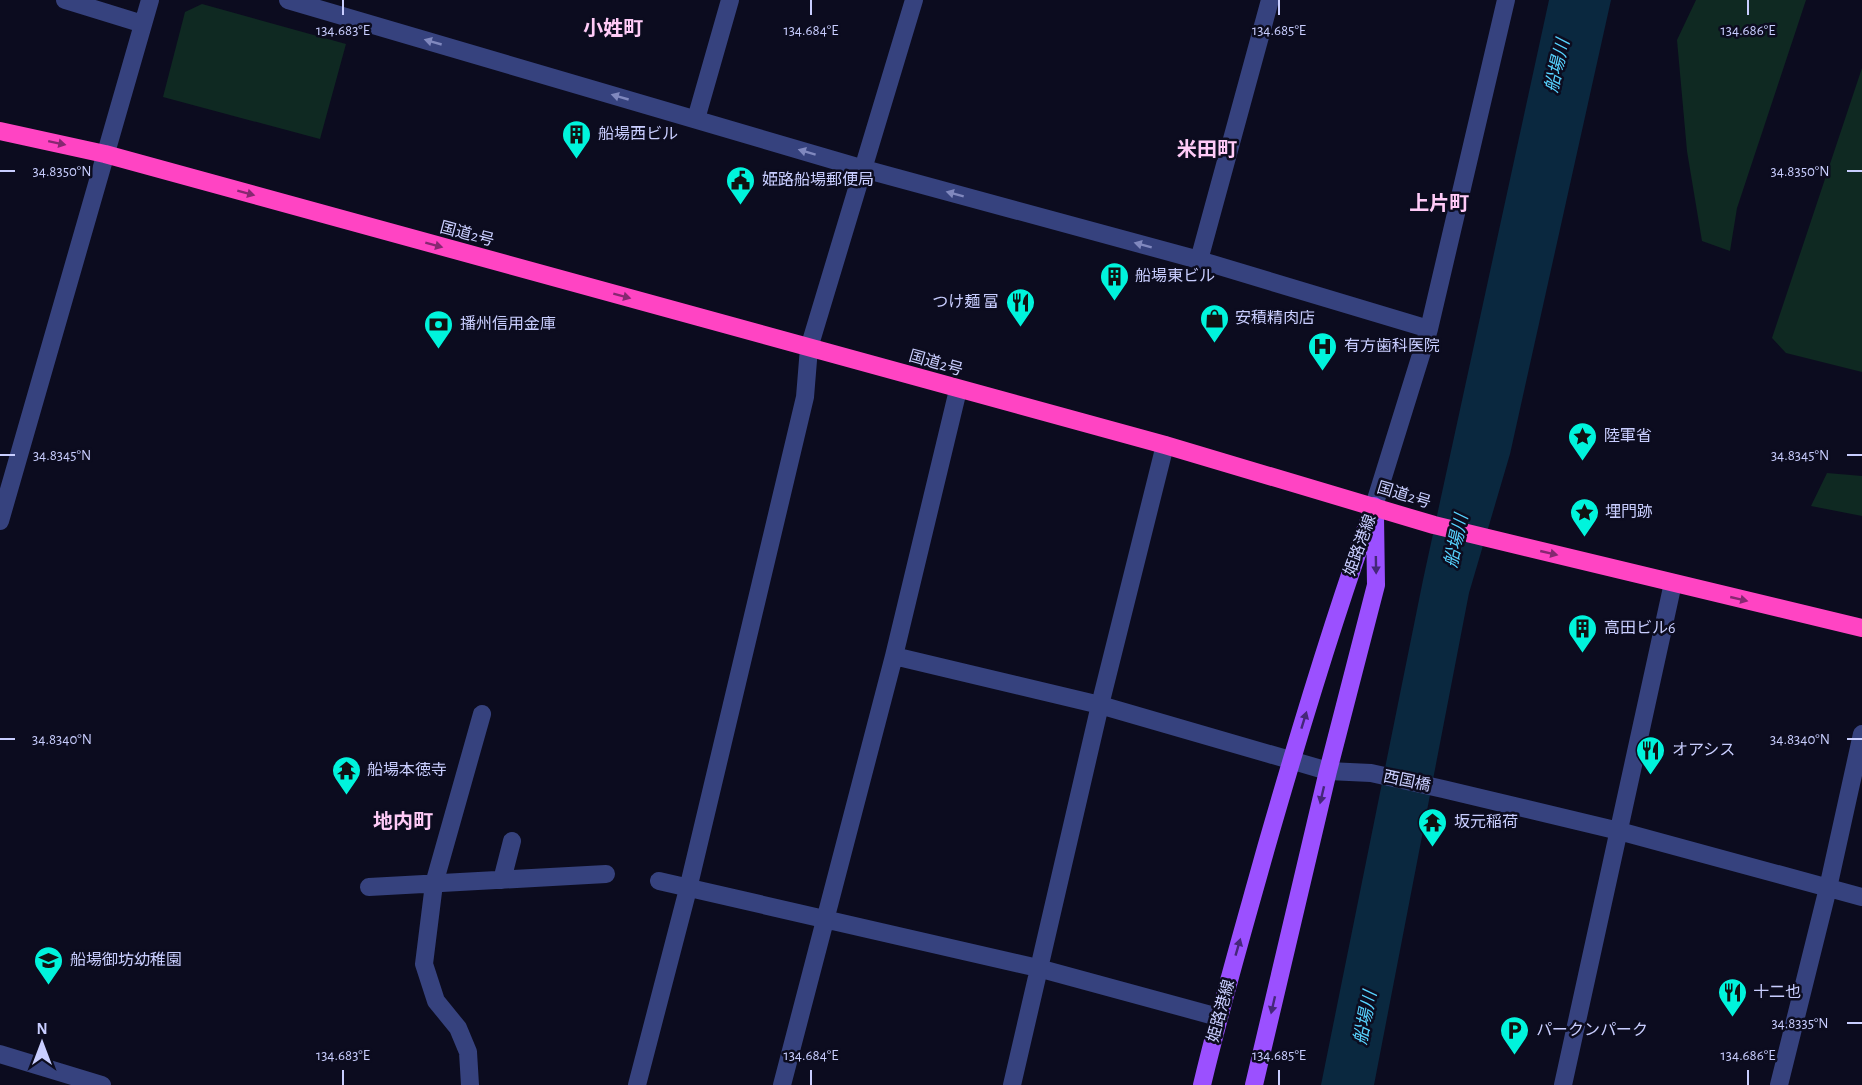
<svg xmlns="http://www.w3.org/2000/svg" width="1862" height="1085" font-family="'Alegreya Sans','Noto Sans JP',sans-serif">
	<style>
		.green { fill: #0f2922 }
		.water { fill: #0a283f }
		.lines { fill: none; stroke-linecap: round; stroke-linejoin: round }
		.minor { stroke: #36427e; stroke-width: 18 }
		.major { stroke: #9b50ff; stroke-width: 18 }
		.highway { stroke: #ff44c3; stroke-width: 18 }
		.oneway { fill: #8088be }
		.oneway2 { fill: #862871 }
		.oneway3 { fill: #452779 }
		.ticks { fill: none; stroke: #c9ceff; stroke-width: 2 }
		.labels { text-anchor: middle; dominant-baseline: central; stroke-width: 5; stroke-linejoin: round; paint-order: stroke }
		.poi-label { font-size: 16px; fill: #c9ceff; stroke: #0c0c1f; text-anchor: start }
		.street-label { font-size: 16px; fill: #c9ceff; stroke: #0c0c1f }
		.water-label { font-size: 18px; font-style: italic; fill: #57d3ff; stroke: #0c0c1f }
		.quarter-label { font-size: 20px; font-weight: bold; fill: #ffcbf7; stroke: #0c0c1f }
		.ticks-label { font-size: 15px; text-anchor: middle; fill: #c9ceff; stroke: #0c0c1f; stroke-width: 5; stroke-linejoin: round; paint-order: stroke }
	</style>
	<rect width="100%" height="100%" fill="#0c0c1f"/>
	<path class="green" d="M 1696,0 L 1806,0 L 1737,208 L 1730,251 L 1702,241 L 1687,151 L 1677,40 Z
		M 202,4 L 346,44 L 320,139 L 163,97 L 185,12 Z
		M 1862,68 L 1862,372 L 1786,353 L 1772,338 Z
		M 1827,473 L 1862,476 L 1862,516 L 1811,506 Z"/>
	<path class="water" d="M 1549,0 L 1611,0 L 1510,454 L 1469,593 L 1374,1085 L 1321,1085 L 1423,580 Z"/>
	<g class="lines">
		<path class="minor" d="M 65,0 L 143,24
			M 288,0 L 864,169 L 1199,260 L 1429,329
			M 696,119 L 730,0
			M 1199,260 L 1270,0
			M 1374,506 L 1429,329 L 1506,0
			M 0,521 L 150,0
			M 894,656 L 1100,705 L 1328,771 L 1371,773 L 1443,789 L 1619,831 L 1862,897
			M 502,880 L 512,841
			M 659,881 L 1038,968 L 1218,1017
			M 369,887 L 606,874
			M 0,1054 L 102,1085
			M 470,1085 L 468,1052 L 458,1028 L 436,1001 L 424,964 L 434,884 L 482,714
			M 637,1085 L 688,889 L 805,397 L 809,348 L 914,0
			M 782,1085 L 894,656 L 958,390
			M 1012,1085 L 1100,705 L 1165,445
			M 1563,1085 L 1673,583
			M 1779,1085 L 1828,888 L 1862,734"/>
		<path class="major" d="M 1202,1085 C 1221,1005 1244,927 1266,848 C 1299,733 1333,619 1374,506
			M 1254,1085 L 1328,771 L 1376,585 L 1375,517"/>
		<path class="highway" d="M 0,131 L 105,154 L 1165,445 L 1434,525 L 1862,628"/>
	</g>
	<defs><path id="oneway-solid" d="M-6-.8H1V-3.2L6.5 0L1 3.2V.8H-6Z" transform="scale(1.5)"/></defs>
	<g class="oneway">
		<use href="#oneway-solid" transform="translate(433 42) rotate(-164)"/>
		<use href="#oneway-solid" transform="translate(620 97) rotate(-164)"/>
		<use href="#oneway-solid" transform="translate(807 152) rotate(-163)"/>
		<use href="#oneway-solid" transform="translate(955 194) rotate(-165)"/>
		<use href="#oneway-solid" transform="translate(1143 245) rotate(-165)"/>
	</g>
	<g class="oneway2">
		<use href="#oneway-solid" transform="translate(57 143) rotate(12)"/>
		<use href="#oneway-solid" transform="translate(246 193) rotate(15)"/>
		<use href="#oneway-solid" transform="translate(434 245) rotate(15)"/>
		<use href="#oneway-solid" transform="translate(622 296) rotate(15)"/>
		<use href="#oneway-solid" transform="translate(1549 553) rotate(13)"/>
		<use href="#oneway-solid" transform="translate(1739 599) rotate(13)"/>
	</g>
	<g class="oneway3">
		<use href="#oneway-solid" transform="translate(1376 565) rotate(89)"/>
		<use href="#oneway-solid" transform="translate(1304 720) rotate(-73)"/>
		<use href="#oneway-solid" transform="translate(1322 795) rotate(103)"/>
		<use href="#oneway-solid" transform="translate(1238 947) rotate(-74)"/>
		<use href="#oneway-solid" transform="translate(1273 1005) rotate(103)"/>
	</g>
	<path class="ticks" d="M 343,0 L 343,15M 811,0 L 811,15M 1279,0 L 1279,15M 1748,0 L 1748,15M 0,171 L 15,171M 1847,171 L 1862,171M 0,455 L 15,455M 1847,455 L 1862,455M 0,739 L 15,739M 1847,739 L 1862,739M 1847,1023 L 1862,1023M 343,1070 L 343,1085M 811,1070 L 811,1085M 1279,1070 L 1279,1085M 1748,1070 L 1748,1085"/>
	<defs>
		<symbol id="building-pin" viewBox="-11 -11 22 30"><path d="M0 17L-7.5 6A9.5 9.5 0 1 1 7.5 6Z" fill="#00f4dc" stroke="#0c0c1f"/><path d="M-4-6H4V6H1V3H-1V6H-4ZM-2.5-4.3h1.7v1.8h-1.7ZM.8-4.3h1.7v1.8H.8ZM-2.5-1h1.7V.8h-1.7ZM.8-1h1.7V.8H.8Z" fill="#111"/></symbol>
		<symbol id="civic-pin" viewBox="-11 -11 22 30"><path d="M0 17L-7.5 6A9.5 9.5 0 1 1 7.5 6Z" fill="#00f4dc" stroke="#0c0c1f"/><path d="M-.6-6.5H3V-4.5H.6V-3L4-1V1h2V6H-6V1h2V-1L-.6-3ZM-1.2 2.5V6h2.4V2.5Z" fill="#111"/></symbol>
		<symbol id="restaurant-pin" viewBox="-11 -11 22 30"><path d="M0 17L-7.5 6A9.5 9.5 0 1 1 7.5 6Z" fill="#00f4dc" stroke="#0c0c1f"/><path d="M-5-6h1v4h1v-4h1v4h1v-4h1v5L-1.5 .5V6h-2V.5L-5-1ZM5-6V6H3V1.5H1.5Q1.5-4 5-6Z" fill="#111"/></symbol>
		<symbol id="shop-pin" viewBox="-11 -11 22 30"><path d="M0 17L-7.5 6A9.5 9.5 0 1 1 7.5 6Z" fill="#00f4dc" stroke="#0c0c1f"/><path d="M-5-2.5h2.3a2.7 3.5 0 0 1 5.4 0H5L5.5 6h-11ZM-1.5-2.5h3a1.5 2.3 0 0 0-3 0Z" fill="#111"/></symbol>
		<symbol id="bank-pin" viewBox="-11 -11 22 30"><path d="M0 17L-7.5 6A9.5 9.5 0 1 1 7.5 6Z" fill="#00f4dc" stroke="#0c0c1f"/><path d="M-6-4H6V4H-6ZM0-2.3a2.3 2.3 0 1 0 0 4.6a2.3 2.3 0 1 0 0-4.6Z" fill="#111"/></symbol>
		<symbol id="hospital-pin" viewBox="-11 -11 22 30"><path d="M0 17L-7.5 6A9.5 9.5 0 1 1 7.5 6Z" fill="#00f4dc" stroke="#0c0c1f"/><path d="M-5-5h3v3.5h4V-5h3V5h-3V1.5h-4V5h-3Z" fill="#111"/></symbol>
		<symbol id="sight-pin" viewBox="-11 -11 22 30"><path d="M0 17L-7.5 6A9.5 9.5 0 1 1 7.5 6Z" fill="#00f4dc" stroke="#0c0c1f"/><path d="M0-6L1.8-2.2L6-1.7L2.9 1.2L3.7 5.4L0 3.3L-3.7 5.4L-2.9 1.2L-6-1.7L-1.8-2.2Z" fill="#111"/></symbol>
		<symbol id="temple-pin" viewBox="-11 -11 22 30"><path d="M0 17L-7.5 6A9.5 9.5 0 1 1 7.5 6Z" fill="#00f4dc" stroke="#0c0c1f"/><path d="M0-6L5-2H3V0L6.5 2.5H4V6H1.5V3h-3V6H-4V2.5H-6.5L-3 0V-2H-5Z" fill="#111"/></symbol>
		<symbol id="school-pin" viewBox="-11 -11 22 30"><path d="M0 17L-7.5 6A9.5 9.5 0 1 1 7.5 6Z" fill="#00f4dc" stroke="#0c0c1f"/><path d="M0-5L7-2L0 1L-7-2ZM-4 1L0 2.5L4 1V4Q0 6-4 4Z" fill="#111"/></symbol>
		<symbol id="parking-pin" viewBox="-11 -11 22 30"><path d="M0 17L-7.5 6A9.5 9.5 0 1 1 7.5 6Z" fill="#00f4dc" stroke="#0c0c1f"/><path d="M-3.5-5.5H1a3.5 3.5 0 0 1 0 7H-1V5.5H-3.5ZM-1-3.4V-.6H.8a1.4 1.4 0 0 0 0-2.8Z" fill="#111"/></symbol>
	</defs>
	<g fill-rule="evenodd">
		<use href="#building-pin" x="560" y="118" width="33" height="45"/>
		<use href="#civic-pin" x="724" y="164" width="33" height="45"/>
		<use href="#building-pin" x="1098" y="260" width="33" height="45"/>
		<use href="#restaurant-pin" x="1004" y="286" width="33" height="45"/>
		<use href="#shop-pin" x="1198" y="302" width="33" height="45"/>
		<use href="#bank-pin" x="422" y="308" width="33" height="45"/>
		<use href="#hospital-pin" x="1306" y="330" width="33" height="45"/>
		<use href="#sight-pin" x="1566" y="420" width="33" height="45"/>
		<use href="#sight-pin" x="1568" y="496" width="33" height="45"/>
		<use href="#building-pin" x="1566" y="612" width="33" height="45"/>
		<use href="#restaurant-pin" x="1634" y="734" width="33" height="45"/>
		<use href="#temple-pin" x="330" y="754" width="33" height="45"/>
		<use href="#temple-pin" x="1416" y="806" width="33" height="45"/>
		<use href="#school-pin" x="32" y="944" width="33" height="45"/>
		<use href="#restaurant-pin" x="1716" y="976" width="33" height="45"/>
		<use href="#parking-pin" x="1498" y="1014" width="33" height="45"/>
	</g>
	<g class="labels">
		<g class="poi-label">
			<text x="598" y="134">船場西ビル</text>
			<text x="762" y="180">姫路船場郵便局</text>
			<text x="1135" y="276">船場東ビル</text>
			<text x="999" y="302" text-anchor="end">つけ麺 富</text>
			<text x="1235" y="318">安積精肉店</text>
			<text x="460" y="324">播州信用金庫</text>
			<text x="1344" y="346">有方歯科医院</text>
			<text x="1604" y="436">陸軍省</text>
			<text x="1605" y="512">埋門跡</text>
			<text x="1604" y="628">高田ビル6</text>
			<text x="1672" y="750">オアシス</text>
			<text x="367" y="770">船場本徳寺</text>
			<text x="1454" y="822">坂元稲荷</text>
			<text x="70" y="960">船場御坊幼稚園</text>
			<text x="1753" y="992">十二也</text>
			<text x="1536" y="1030">パークンパーク</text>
		</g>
		<g class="street-label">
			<text transform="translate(467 234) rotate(15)">国道2号</text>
			<text transform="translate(936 363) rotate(16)">国道2号</text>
			<text transform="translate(1404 495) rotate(17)">国道2号</text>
			<text transform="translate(1360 545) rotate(-70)">姫路港線</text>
			<text transform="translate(1407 781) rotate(12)">西国橋</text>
			<text transform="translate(1221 1011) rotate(-75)">姫路港線</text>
		</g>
		<g class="water-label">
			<text transform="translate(1558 66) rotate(-77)">船場川</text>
			<text transform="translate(1457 541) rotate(-78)">船場川</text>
			<text transform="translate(1366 1018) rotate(-79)">船場川</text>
		</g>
		<g class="quarter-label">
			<text x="613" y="29">小姓町</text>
			<text x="1207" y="150">米田町</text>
			<text x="1439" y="204">上片町</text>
			<text x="403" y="822">地内町</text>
		</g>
	</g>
	<g class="ticks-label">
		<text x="343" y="35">134.683°E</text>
		<text x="811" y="35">134.684°E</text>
		<text x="1279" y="35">134.685°E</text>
		<text x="1748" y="35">134.686°E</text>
		<text x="62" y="176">34.8350°N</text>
		<text x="1800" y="176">34.8350°N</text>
		<text x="62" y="460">34.8345°N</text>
		<text x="1800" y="460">34.8345°N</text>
		<text x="62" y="744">34.8340°N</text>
		<text x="1800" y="744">34.8340°N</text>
		<text x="1800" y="1028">34.8335°N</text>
		<text x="343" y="1060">134.683°E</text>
		<text x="811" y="1060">134.684°E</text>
		<text x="1279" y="1060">134.685°E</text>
		<text x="1748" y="1060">134.686°E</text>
	</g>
	<g transform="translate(42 1043)" stroke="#0c0c1f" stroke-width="4.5" paint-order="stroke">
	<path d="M0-4.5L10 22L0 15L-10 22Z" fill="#c9ceff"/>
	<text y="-9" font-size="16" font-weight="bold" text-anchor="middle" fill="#c9ceff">N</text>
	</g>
</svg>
